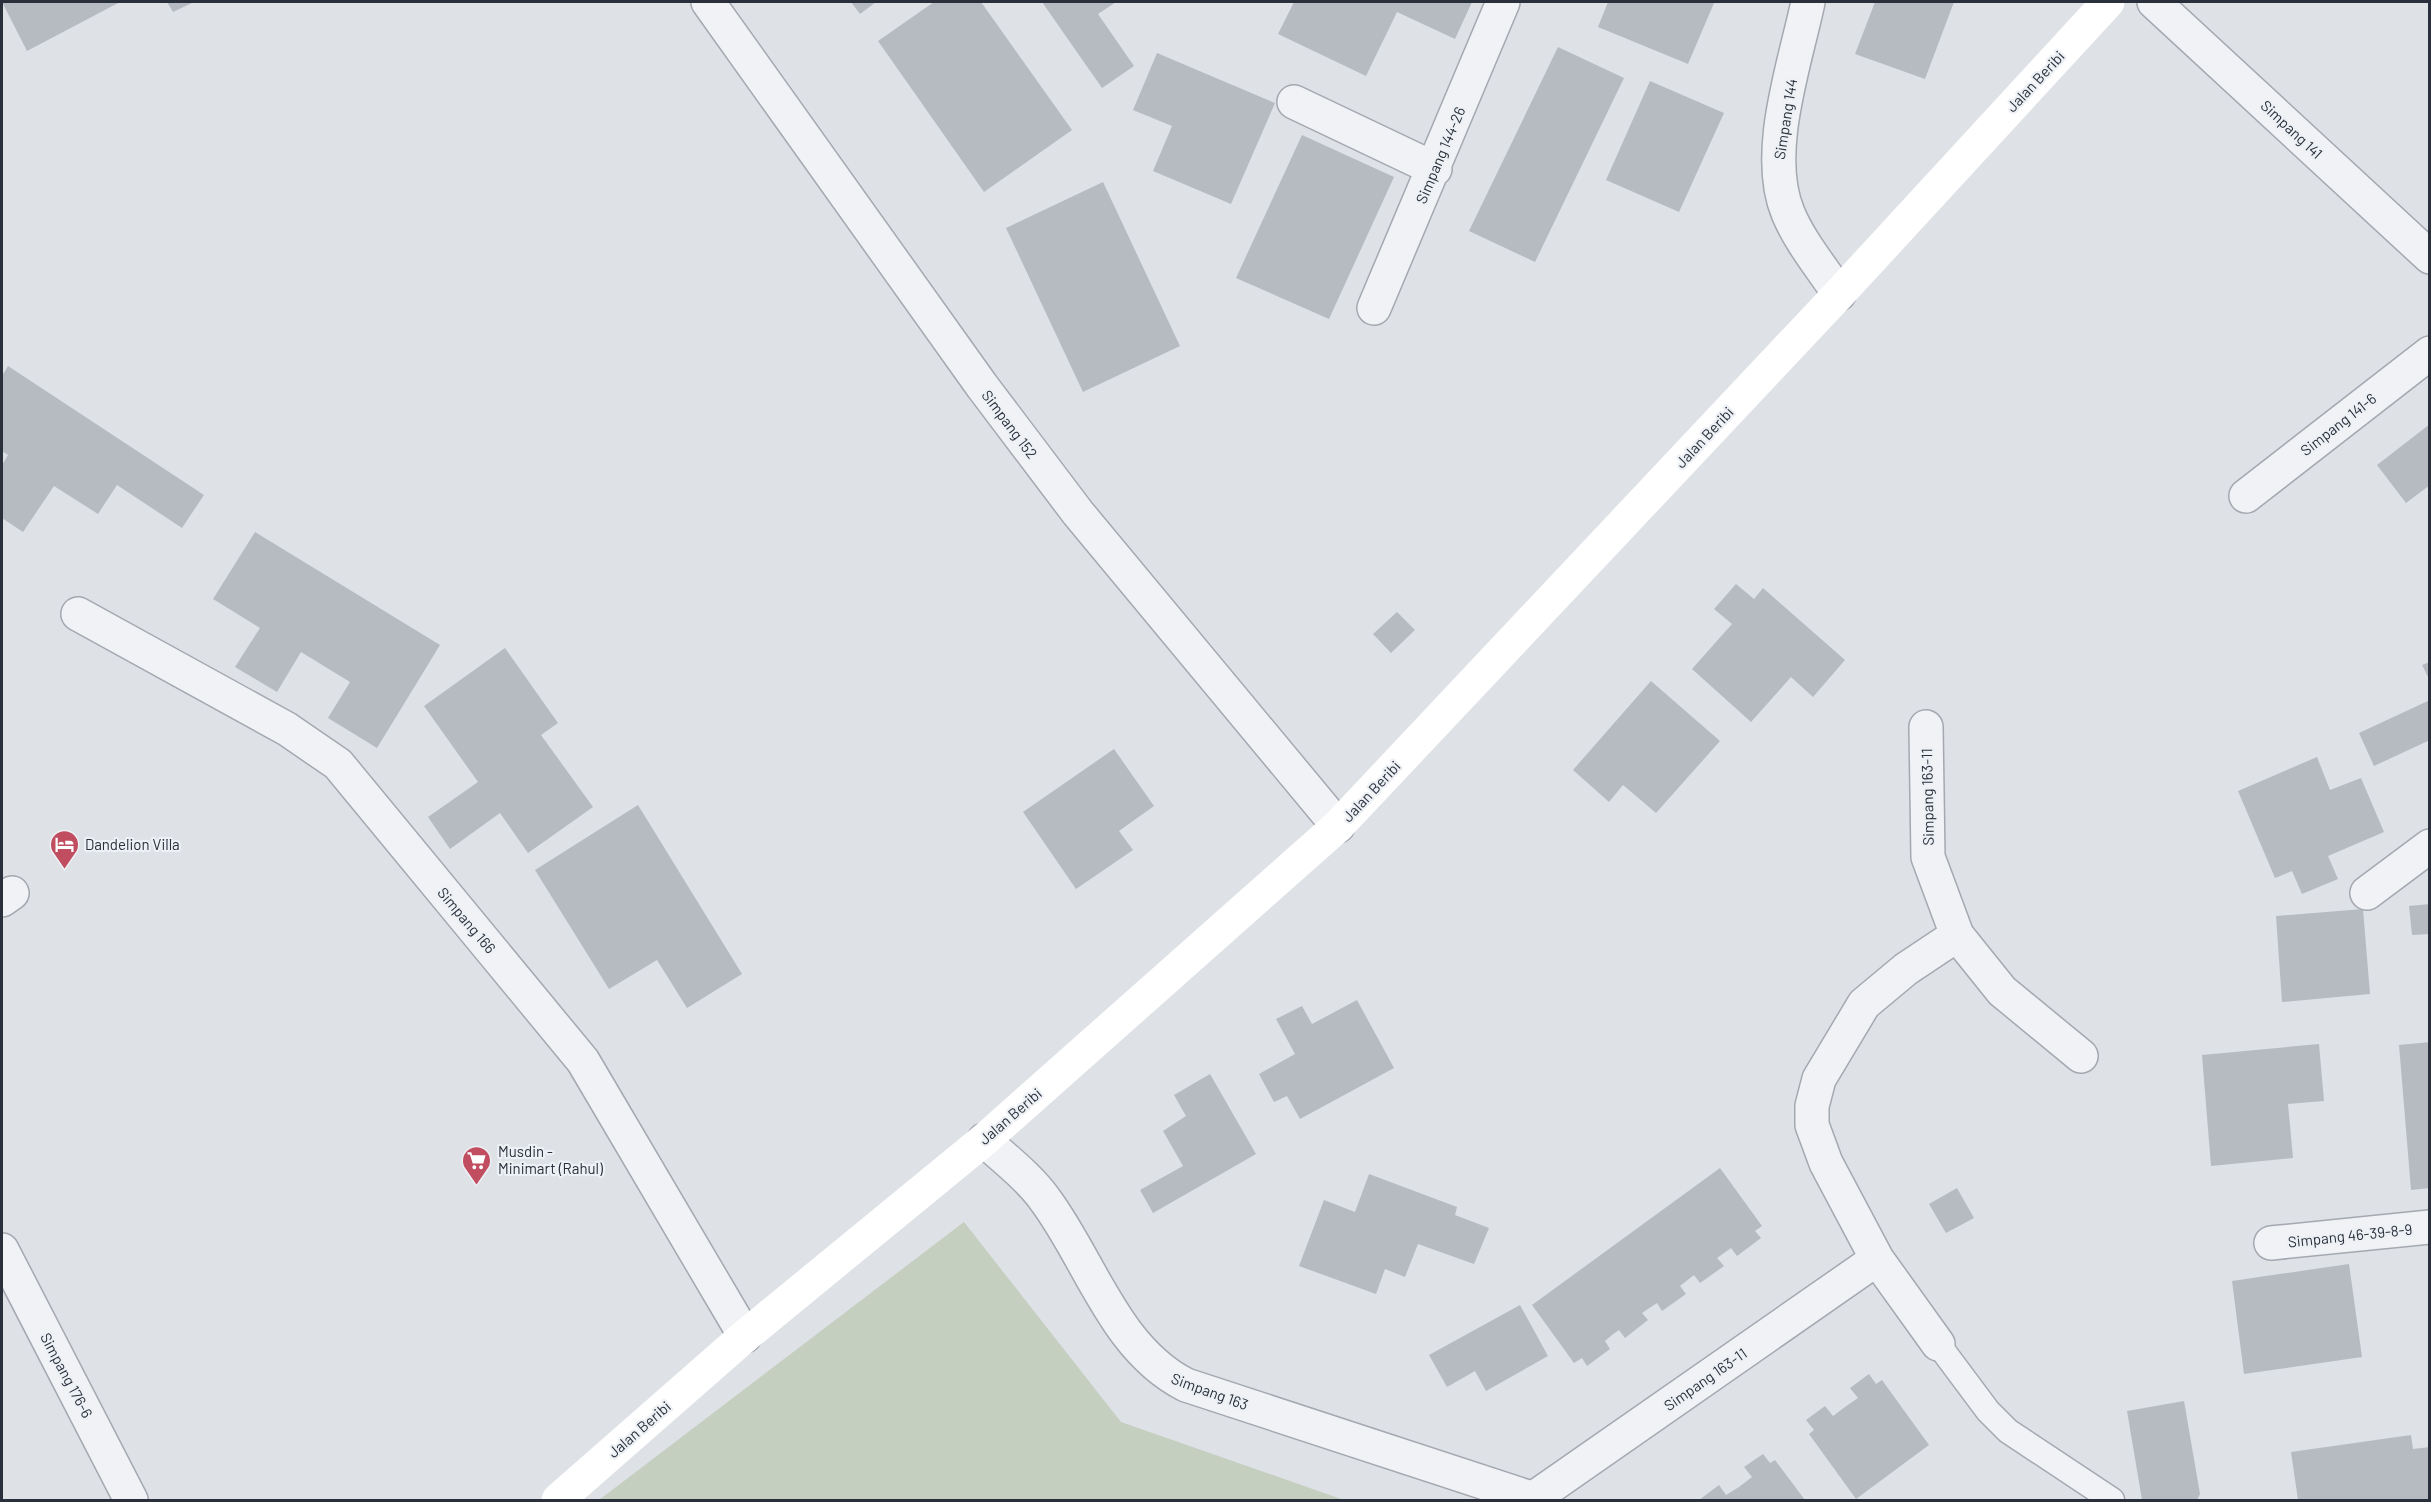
<svg xmlns="http://www.w3.org/2000/svg" width="2431" height="1502" font-family="Barlow,sans-serif">
	<style>
		.green { fill: #c4cfc0 }
		.building { fill: #b6bbc2 }
		.lines { fill: none; stroke-linecap: round; stroke-linejoin: round }
		.lane-casing { stroke: #a4a8b0; stroke-width: 27 }
		.street-casing { stroke: #a4a8b0; stroke-width: 36 }
		.lane { stroke: #f1f2f5; stroke-width: 24 }
		.street { stroke: #f1f2f5; stroke-width: 33 }
		.secondary { stroke: #fff; stroke-width: 33 }
		.labels { text-anchor: middle; dominant-baseline: central; stroke-width: 4.5; stroke-linejoin: round; paint-order: stroke }
		.street-label { font-size: 15px; fill: #29303c; stroke: #edf0f4 }
		.poi-label { font-size: 15px; fill: #29303c; stroke: #edf0f4; text-anchor: start }
	</style>
	<rect width="100%" height="100%" fill="#dee1e6"/>
	<path class="green" d="M 964,1222 L 1121,1422 L 1344,1500 L 599,1500 Z"/>
	<path class="building" d="M 2,2 L 120,2 L 27,51 Z
		M 167,2 L 194,2 L 173,12 Z
		M 851,2 L 876,2 L 860,14 Z
		M 934,2 L 981,2 L 1072,130 L 984,192 L 878,41 Z
		M 1042,2 L 1116,2 L 1098,14 L 1134,66 L 1102,88 Z
		M 1294,2 L 1472,2 L 1455,39 L 1397,12 L 1366,76 L 1278,34 Z
		M 1608,2 L 1711,2 L 1714,3 L 1688,64 L 1598,27 Z
		M 1875,2 L 1954,2 L 1925,79 L 1855,54 Z
		M 1558,47 L 1624,78 L 1535,262 L 1469,231 Z
		M 1157,53 L 1275,103 L 1231,204 L 1153,171 L 1172,126 L 1133,110 Z
		M 1650,81 L 1724,113 L 1679,212 L 1606,180 Z
		M 1302,135 L 1394,177 L 1329,319 L 1236,278 Z
		M 1103,182 L 1180,346 L 1083,392 L 1006,228 Z
		M 8,366 L 204,495 L 182,528 L 117,485 L 98,514 L 54,486 L 23,532 L 2,518 L 2,465 L 8,455 L 2,451 L 2,376 Z
		M 2430,424 L 2430,485 L 2406,503 L 2377,465 Z
		M 255,532 L 440,645 L 377,748 L 328,718 L 350,682 L 301,652 L 277,692 L 235,667 L 260,628 L 213,599 Z
		M 1736,584 L 1754,599 L 1763,588 L 1845,660 L 1813,697 L 1791,677 L 1751,722 L 1692,669 L 1732,624 L 1714,609 Z
		M 1397,612 L 1415,630 L 1391,653 L 1373,634 Z
		M 505,648 L 558,723 L 541,735 L 593,807 L 528,853 L 500,813 L 450,849 L 428,817 L 478,782 L 424,706 Z
		M 2430,662 L 2430,681 L 2422,665 Z
		M 1651,681 L 1720,741 L 1656,813 L 1623,785 L 1609,802 L 1573,770 Z
		M 2430,700 L 2430,740 L 2374,766 L 2359,733 Z
		M 1114,749 L 1154,806 L 1119,831 L 1133,850 L 1076,889 L 1023,812 Z
		M 2317,757 L 2330,790 L 2361,778 L 2384,832 L 2328,856 L 2338,879 L 2302,894 L 2292,871 L 2275,878 L 2238,791 Z
		M 638,805 L 742,974 L 687,1008 L 657,960 L 609,989 L 535,870 Z
		M 2430,904 L 2430,934 L 2412,935 L 2409,906 Z
		M 2363,909 L 2370,994 L 2282,1002 L 2276,916 Z
		M 1357,1000 L 1394,1068 L 1300,1119 L 1287,1096 L 1274,1102 L 1259,1074 L 1295,1054 L 1276,1019 L 1302,1006 L 1312,1024 Z
		M 2430,1042 L 2430,1188 L 2411,1190 L 2399,1045 Z
		M 2319,1044 L 2324,1101 L 2288,1104 L 2293,1158 L 2211,1166 L 2202,1055 Z
		M 1210,1074 L 1256,1154 L 1153,1213 L 1140,1190 L 1183,1166 L 1163,1131 L 1186,1116 L 1174,1095 Z
		M 1720,1168 L 1762,1226 L 1755,1231 L 1761,1238 L 1737,1256 L 1731,1248 L 1717,1258 L 1724,1266 L 1700,1283 L 1694,1275 L 1680,1286 L 1686,1294 L 1662,1311 L 1657,1303 L 1642,1313 L 1648,1320 L 1625,1338 L 1619,1330 L 1612,1335 L 1605,1341 L 1610,1349 L 1587,1366 L 1582,1358 L 1574,1363 L 1532,1305 Z
		M 1369,1174 L 1457,1207 L 1455,1215 L 1489,1228 L 1474,1264 L 1418,1244 L 1405,1277 L 1385,1269 L 1376,1294 L 1299,1266 L 1324,1200 L 1355,1212 Z
		M 1957,1188 L 1974,1218 L 1946,1233 L 1929,1204 Z
		M 2349,1264 L 2362,1357 L 2244,1374 L 2232,1281 Z
		M 1520,1305 L 1548,1356 L 1486,1391 L 1475,1371 L 1447,1387 L 1429,1355 Z
		M 1869,1374 L 1876,1384 L 1882,1380 L 1929,1445 L 1856,1499 L 1809,1434 L 1814,1430 L 1806,1420 L 1825,1406 L 1833,1416 L 1845,1407 L 1858,1398 L 1850,1388 Z
		M 2184,1401 L 2200,1494 L 2197,1500 L 2142,1500 L 2127,1411 Z
		M 2411,1435 L 2413,1449 L 2430,1447 L 2430,1500 L 2298,1500 L 2291,1452 Z
		M 1763,1454 L 1770,1463 L 1775,1460 L 1805,1500 L 1699,1500 L 1719,1485 L 1726,1495 L 1739,1487 L 1752,1477 L 1744,1467 Z"/>
	<g class="lines">
		<defs>
			<path id="lane" d="M 1938,1344 L 1988,1411 L 2008,1431 L 2112,1500"/>
			<path id="street" d="M 708,2 L 982,386 L 1078,513 L 1338,826
				M 1808,2 C 1795,64 1763,153 1788,213 C 1800,242 1822,268 1839,294
				M 2154,2 L 2430,257
				M 1294,102 L 1435,169
				M 1374,308 L 1503,2
				M 2246,496 L 2430,353
				M 78,614 L 287,729 L 338,764 L 583,1061 L 745,1336
				M 1926,727 L 1928,857 L 1957,935 L 2002,991 L 2081,1056
				M 2367,893 L 2430,846
				M 2,900 L 12,893
				M 984,1140 C 1005,1159 1030,1178 1046,1201 C 1091,1262 1115,1349 1186,1385 L 1537,1500
				M 2271,1243 L 2430,1227
				M 2,1250 L 131,1500
				M 1938,1344 L 1877,1259 L 1826,1163 L 1812,1125 L 1812,1106 L 1819,1079 L 1864,1004 L 1906,969 L 1957,935
				M 1534,1498 L 1877,1259"/>
		</defs>
		<use href="#lane" class="lane-casing"/>
		<use href="#street" class="street-casing"/>
		<use href="#lane" class="lane"/>
		<use href="#street" class="street"/>
		<path class="secondary" d="M 558,1500 L 745,1336 L 984,1140 L 1338,826 L 1839,294 L 2108,2"/>
	</g>
	<defs>
		<symbol id="hotel-pin" viewBox="-11 -11 22 30"><path d="M0 17L-7.5 6A9.5 9.5 0 1 1 7.5 6Z" fill="#c04e60" stroke="#edf0f4"/><path d="M-6-4.5h1.5V1H6V5H4.5V3h-9V5H-6ZM-4 0a1.8 1.8 0 1 1 3.6 0ZM.5 0V-2.5h3Q6-2.5 6 0Z" fill="#fff"/></symbol>
		<symbol id="supermarket-pin" viewBox="-11 -11 22 30"><path d="M0 17L-7.5 6A9.5 9.5 0 1 1 7.5 6Z" fill="#c04e60" stroke="#edf0f4"/><path d="M-6-5.5h2.5l.6 2H6L4.5 2H-2.5L-4.4-4H-6ZM-1.5 3.2a1.3 1.3 0 1 0 .1 0ZM3 3.2a1.3 1.3 0 1 0 .1 0Z" fill="#fff"/></symbol>
	</defs>
	<g fill-rule="evenodd">
		<use href="#hotel-pin" x="48" y="828" width="33" height="45"/>
		<use href="#supermarket-pin" x="460" y="1144" width="33" height="45"/>
	</g>
	<g class="labels">
		<g class="street-label">
			<text transform="translate(2035 81) rotate(-47)">Jalan Beribi</text>
			<text transform="translate(1785 119) rotate(-81)">Simpang 144</text>
			<text transform="translate(2292 129) rotate(43)">Simpang 141</text>
			<text transform="translate(1440 155) rotate(-67)">Simpang 144-26</text>
			<text transform="translate(1010 424) rotate(53)">Simpang 152</text>
			<text transform="translate(2338 424) rotate(-38)">Simpang 141-6</text>
			<text transform="translate(1704 437) rotate(-47)">Jalan Beribi</text>
			<text transform="translate(1371 791) rotate(-47)">Jalan Beribi</text>
			<text transform="translate(1927 797) rotate(-91)">Simpang 163-11</text>
			<text transform="translate(467 920) rotate(50)">Simpang 166</text>
			<text transform="translate(1010 1116) rotate(-41)">Jalan Beribi</text>
			<text transform="translate(2350 1235) rotate(-6)">Simpang 46-39-8-9</text>
			<text transform="translate(67 1375) rotate(62)">Simpang 176-6</text>
			<text transform="translate(1705 1379) rotate(-35)">Simpang 163-11</text>
			<text transform="translate(1210 1391) rotate(20)">Simpang 163</text>
			<text transform="translate(639 1429) rotate(-41)">Jalan Beribi</text>
		</g>
		<g class="poi-label">
			<text x="85" y="844">Dandelion Villa</text>
			<text x="498" y="1151">Musdin -<tspan x="498" dy="17">Minimart (Rahul)</tspan></text>
		</g>
	</g>
	<rect width="2431" height="1502" fill="none" stroke="#29303c" stroke-width="6"/>
</svg>
